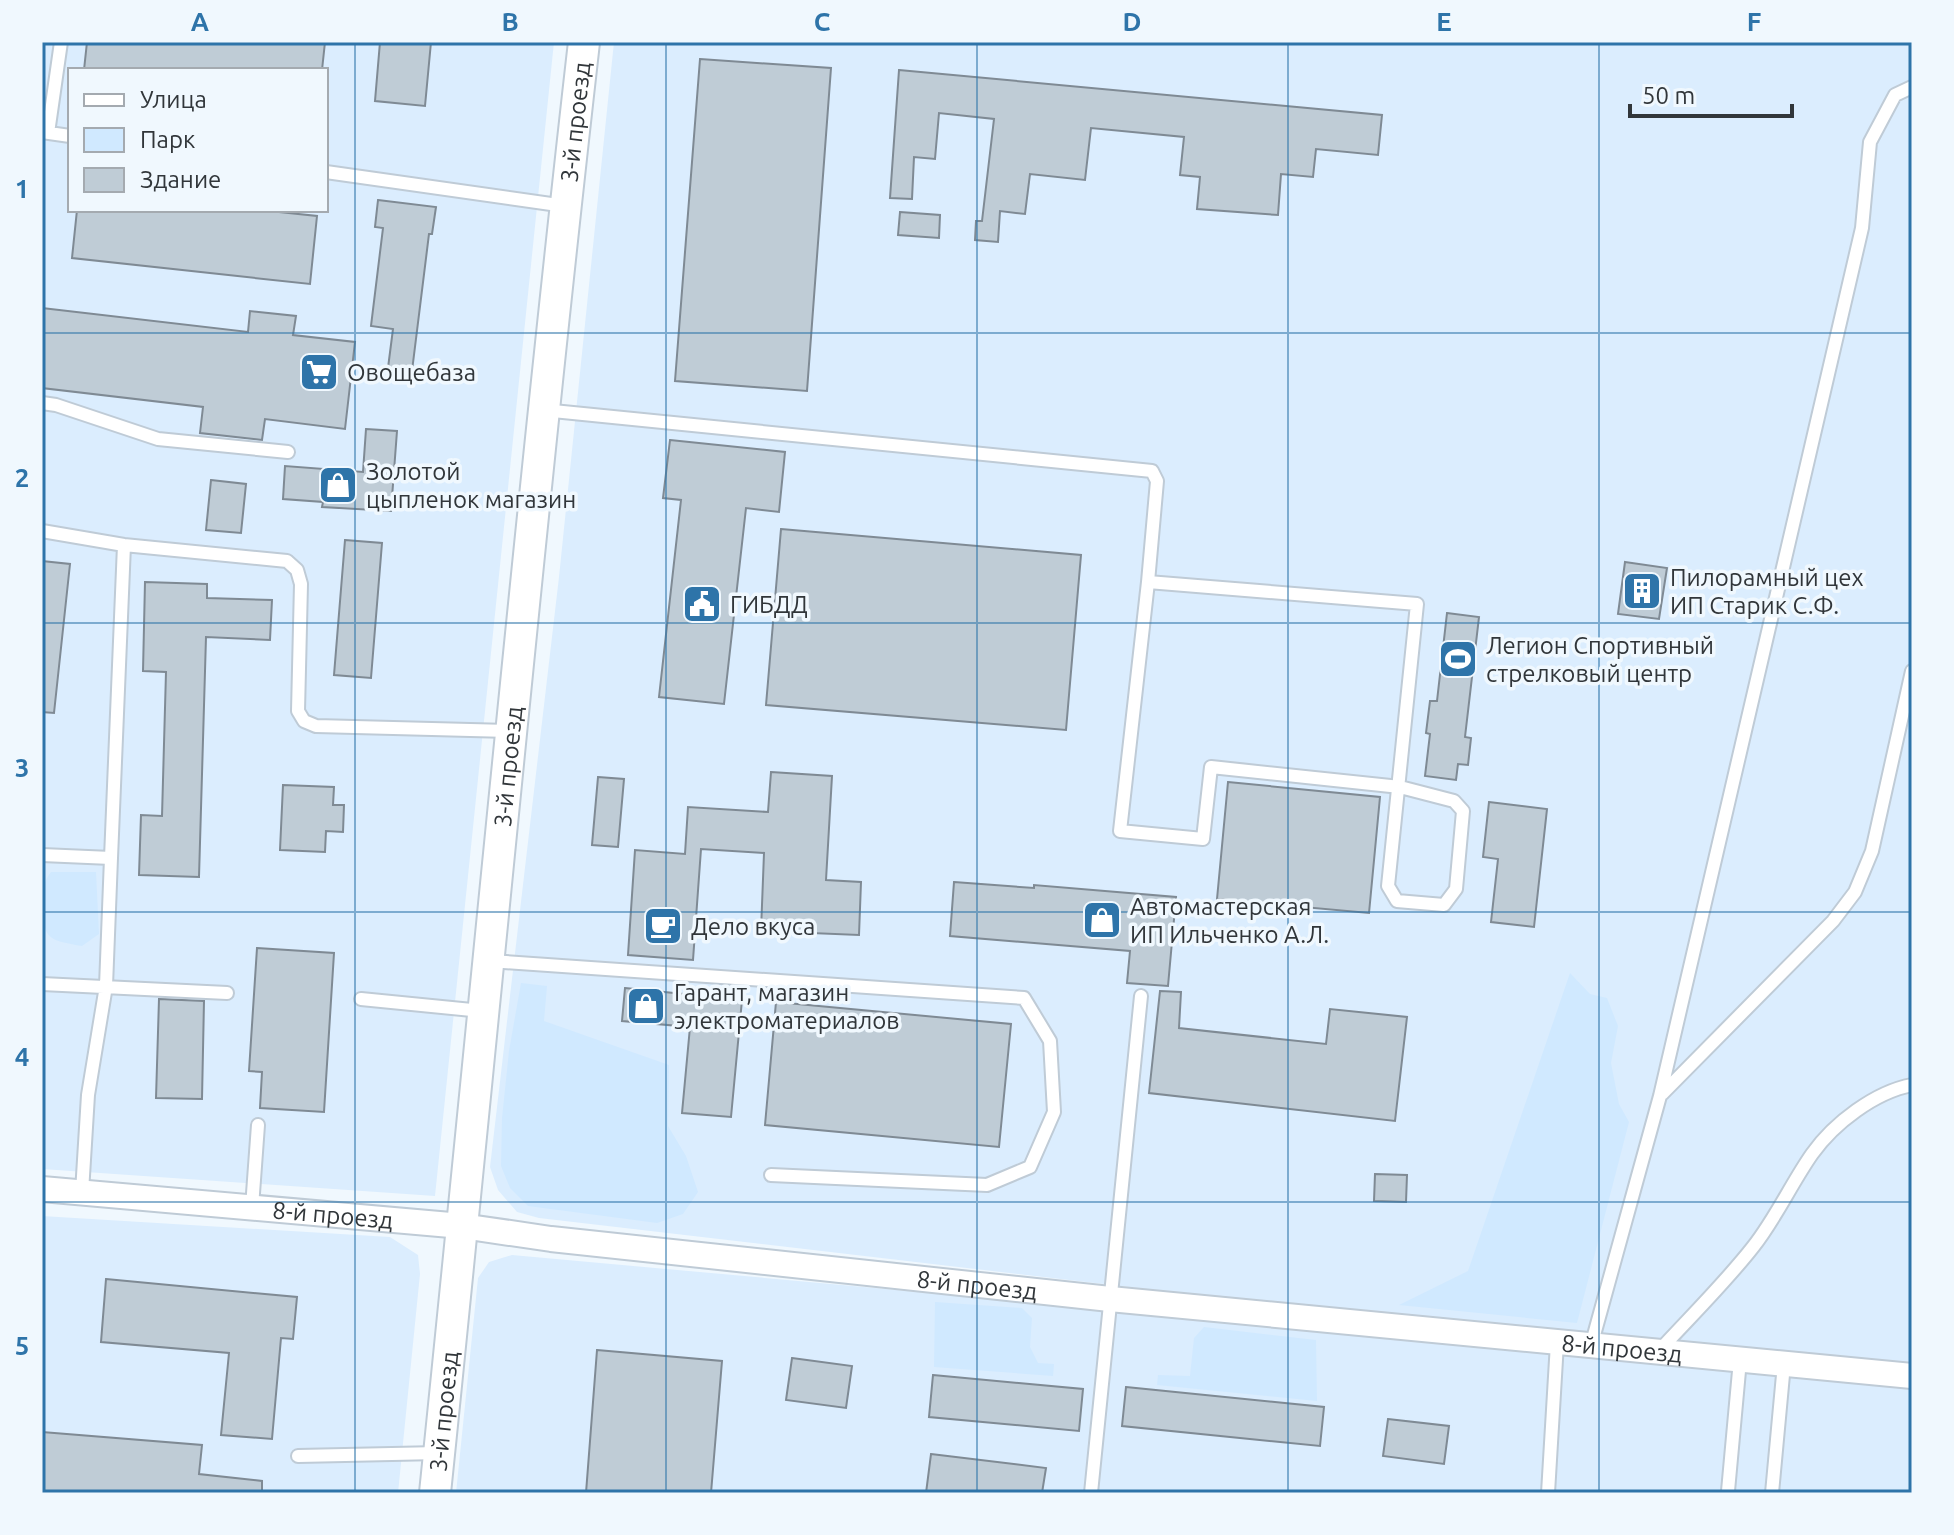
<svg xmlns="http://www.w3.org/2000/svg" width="1954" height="1535" font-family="Ubuntu,sans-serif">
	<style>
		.built { fill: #dbedfe; fill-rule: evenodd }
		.green { fill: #d0e9ff }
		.building { fill: #bfccd6; stroke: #7f8a94; stroke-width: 2 }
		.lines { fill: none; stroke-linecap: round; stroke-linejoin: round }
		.service-casing { stroke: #bfcbd6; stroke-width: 16 }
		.minor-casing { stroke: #bfcbd6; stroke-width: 28 }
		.tertiary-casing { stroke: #bfcbd6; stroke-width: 34 }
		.service { stroke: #fff; stroke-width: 12 }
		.minor { stroke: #fff; stroke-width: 24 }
		.tertiary { stroke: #fff; stroke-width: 30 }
		.grid { fill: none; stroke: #2e74a9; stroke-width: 2; stroke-opacity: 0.55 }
		.labels { text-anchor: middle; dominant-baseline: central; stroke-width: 7; stroke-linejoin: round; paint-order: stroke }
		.street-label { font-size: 24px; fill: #31363a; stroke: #f0f8fe }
		.poi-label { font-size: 24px; fill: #31363a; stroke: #f0f8fe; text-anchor: start }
		.neatline { fill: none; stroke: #2e74a9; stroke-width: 3 }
		.grid-label { font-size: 26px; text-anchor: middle; font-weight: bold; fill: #2e74a9 }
	</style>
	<rect width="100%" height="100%" fill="#f0f8fe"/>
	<path class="built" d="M 42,42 L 554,42 L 435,1196 L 42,1169 ZM 70,70 L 326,70 L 326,210 L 70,210 Z
		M 614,42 L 1912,42 L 1912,1369 L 1429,1322 L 539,1218 L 517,1212 L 498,1190 L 490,1167 L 559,577 Z
		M 42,1216 L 390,1237 L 418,1255 L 420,1274 L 398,1493 L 42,1493 Z
		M 512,1255 L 1912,1382 L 1912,1493 L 456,1493 L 478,1278 L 489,1262 Z"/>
	<path class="green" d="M 51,872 L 96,872 L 99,934 L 82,946 C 46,940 43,938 43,902 C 43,888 43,883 51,872 Z
		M 1570,973 L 1590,994 L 1607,998 L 1618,1026 L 1611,1063 L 1619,1104 L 1629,1122 L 1577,1323 L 1399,1305 L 1468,1271 Z
		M 521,983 L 547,986 L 544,1021 L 669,1065 L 668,1126 L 686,1156 L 698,1192 L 683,1214 L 657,1223 L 528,1206 L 510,1188 L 501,1166 L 502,1118 L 509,1051 Z
		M 935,1302 L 1022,1308 L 1032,1318 L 1030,1347 L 1038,1363 L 1054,1364 L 1053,1376 L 934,1367 Z
		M 1204,1327 L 1316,1340 L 1317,1401 L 1157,1385 L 1158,1375 L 1190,1376 L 1194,1338 Z"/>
	<path class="building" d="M 87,42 L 325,42 L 322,70 L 84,70 Z
		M 380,42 L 431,42 L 425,106 L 375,101 Z
		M 700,59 L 831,68 L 807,391 L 675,381 Z
		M 899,70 L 1382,115 L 1378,155 L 1316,149 L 1313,177 L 1281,174 L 1278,215 L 1197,209 L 1200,177 L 1180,175 L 1184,137 L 1091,128 L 1085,180 L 1030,174 L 1025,214 L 1000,211 L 998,242 L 975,240 L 976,221 L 982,221 L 994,119 L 939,113 L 935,159 L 914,157 L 912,199 L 890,198 Z
		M 378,200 L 436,207 L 432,234 L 429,234 L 412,371 L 388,368 L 393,329 L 371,326 L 383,228 L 375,227 Z
		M 77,210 L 260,210 L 317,216 L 310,284 L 72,258 Z
		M 900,212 L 940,215 L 939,238 L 898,235 Z
		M 42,308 L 248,332 L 250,311 L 296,316 L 293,335 L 355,342 L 345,429 L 265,419 L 262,440 L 200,433 L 203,407 L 42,388 Z
		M 366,429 L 397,431 L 391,511 L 322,507 L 323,502 L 283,499 L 285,466 L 363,472 Z
		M 670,440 L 785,452 L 779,512 L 746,508 L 724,704 L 659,697 L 681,500 L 663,498 Z
		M 211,480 L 246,484 L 241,533 L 206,530 Z
		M 781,529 L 1081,555 L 1066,730 L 766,705 Z
		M 345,540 L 382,543 L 371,678 L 334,675 Z
		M 42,561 L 70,564 L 54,713 L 42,712 Z
		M 1625,562 L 1667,568 L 1659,619 L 1618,614 Z
		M 145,582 L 207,584 L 207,598 L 272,600 L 270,640 L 206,637 L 199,877 L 139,875 L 141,815 L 162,816 L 166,672 L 143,671 Z
		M 1447,613 L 1479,617 L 1465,737 L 1471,738 L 1468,765 L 1458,764 L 1456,780 L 1425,776 L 1430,734 L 1426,733 L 1430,701 L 1437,701 Z
		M 771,772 L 832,776 L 826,880 L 861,882 L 859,935 L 761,931 L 764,853 L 701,849 L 693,960 L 628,955 L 635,850 L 685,854 L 688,807 L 768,812 Z
		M 598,777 L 624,779 L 618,847 L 592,845 Z
		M 1228,782 L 1380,797 L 1369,913 L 1217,899 Z
		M 283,785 L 334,787 L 333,805 L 344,805 L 343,832 L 326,831 L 325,852 L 280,850 Z
		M 1489,802 L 1547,809 L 1534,927 L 1491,922 L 1498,859 L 1483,857 Z
		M 954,882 L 1034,888 L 1034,885 L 1176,897 L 1168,986 L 1127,983 L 1130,951 L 950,936 Z
		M 257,948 L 334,953 L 324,1112 L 260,1108 L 262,1072 L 249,1071 Z
		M 625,988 L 742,1000 L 731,1117 L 682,1113 L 690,1027 L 622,1021 Z
		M 1160,991 L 1181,992 L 1179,1028 L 1326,1044 L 1330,1009 L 1407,1017 L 1395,1121 L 1149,1093 Z
		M 159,999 L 204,1001 L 202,1099 L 156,1098 Z
		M 776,1002 L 1011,1024 L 999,1147 L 765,1125 Z
		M 1375,1174 L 1407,1175 L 1406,1202 L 1374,1201 Z
		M 106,1279 L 297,1297 L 293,1339 L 281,1338 L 272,1439 L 221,1435 L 229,1353 L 101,1342 Z
		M 597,1350 L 722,1361 L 711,1493 L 586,1493 Z
		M 792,1358 L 852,1366 L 846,1408 L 786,1400 Z
		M 933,1375 L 1083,1389 L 1079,1431 L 929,1417 Z
		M 1126,1387 L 1324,1407 L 1320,1446 L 1122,1426 Z
		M 1388,1419 L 1449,1426 L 1444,1464 L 1383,1456 Z
		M 42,1432 L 202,1445 L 199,1474 L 262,1481 L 262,1493 L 42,1493 Z
		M 931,1454 L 1046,1468 L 1042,1493 L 926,1493 Z"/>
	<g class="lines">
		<defs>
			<path id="service" d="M 42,132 L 70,136
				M 48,133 L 61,42
				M 326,172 L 565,206
				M 42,403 L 56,405 L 158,439 L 288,452
				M 543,410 L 1152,471 L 1157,481 L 1148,582 L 1120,831 L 1203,839 L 1211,767 L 1400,787 L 1454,801 L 1463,811 L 1456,889 L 1444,905 L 1397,901 L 1388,886 L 1417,604 L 1148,582
				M 42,531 L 124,545 L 287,561 L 297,570 L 301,584 L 298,711 L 304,721 L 316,726 L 509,731
				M 42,855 L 111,858 L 106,986 L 88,1095 L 82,1192
				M 111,858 L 124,545
				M 490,961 L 1024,998 L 1050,1041 L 1054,1112 L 1030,1167 L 987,1185 L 771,1175
				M 42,984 L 227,993
				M 361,999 L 482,1011
				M 1662,1094 L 1833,921 L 1855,892 L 1872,851 L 1912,671
				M 252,1207 L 258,1125
				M 1591,1346 L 1660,1096 L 1862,228 L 1870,142 L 1895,95 L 1912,87
				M 1658,1352 C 1690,1317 1724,1284 1753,1247 C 1776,1218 1791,1184 1812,1154 C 1834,1123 1875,1092 1912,1085
				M 298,1456 L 439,1453
				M 1728,1491 L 1740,1360
				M 1091,1493 L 1141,996
				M 1548,1493 L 1557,1343
				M 1772,1493 L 1784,1364"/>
			<g id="minor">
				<path id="s1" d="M 42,1189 L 462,1226 L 551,1239 L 1110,1299 L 1912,1376"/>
			</g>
			<g id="tertiary">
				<path id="s2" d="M 435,1493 C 485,1009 529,525 584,42"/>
			</g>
		</defs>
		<use href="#service" class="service-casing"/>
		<use href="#minor" class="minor-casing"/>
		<use href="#tertiary" class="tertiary-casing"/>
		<use href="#service" class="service"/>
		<use href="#minor" class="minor"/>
		<use href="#tertiary" class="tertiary"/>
	</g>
	<path class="grid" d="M 355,42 L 355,1493M 666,42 L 666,1493M 977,42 L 977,1493M 1288,42 L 1288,1493M 1599,42 L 1599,1493M 42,333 L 1912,333M 42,623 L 1912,623M 42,912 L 1912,912M 42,1202 L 1912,1202"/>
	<defs>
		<symbol id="supermarket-square" viewBox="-11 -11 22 22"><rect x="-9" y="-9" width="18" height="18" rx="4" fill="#2e74a9" stroke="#f0f8fe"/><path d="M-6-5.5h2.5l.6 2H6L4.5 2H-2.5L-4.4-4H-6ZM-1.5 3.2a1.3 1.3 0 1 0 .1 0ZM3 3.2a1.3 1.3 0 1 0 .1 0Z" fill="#fff"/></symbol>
		<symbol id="shop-square" viewBox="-11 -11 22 22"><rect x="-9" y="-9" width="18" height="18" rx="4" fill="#2e74a9" stroke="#f0f8fe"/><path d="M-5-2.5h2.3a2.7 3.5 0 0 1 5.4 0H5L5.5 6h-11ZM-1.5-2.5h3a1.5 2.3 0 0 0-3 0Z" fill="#fff"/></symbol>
		<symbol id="building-square" viewBox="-11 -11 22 22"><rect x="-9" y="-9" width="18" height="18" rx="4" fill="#2e74a9" stroke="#f0f8fe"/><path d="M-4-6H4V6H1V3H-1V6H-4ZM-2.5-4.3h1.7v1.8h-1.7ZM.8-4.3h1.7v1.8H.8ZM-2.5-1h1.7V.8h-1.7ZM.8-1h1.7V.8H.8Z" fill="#fff"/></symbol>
		<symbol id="civic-square" viewBox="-11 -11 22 22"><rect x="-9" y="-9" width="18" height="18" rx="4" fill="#2e74a9" stroke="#f0f8fe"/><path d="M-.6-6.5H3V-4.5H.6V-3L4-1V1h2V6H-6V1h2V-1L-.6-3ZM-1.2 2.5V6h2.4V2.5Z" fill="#fff"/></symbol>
		<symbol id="stadium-square" viewBox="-11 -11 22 22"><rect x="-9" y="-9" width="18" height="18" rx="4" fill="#2e74a9" stroke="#f0f8fe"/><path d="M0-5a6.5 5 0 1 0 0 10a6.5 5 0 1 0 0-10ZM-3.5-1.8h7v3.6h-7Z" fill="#fff"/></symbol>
		<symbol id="cafe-square" viewBox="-11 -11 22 22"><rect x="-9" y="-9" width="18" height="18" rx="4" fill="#2e74a9" stroke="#f0f8fe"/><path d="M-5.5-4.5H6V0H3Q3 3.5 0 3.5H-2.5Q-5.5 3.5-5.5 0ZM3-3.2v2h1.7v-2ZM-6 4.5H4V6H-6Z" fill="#fff"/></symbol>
	</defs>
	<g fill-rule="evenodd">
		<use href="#supermarket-square" x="297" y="350" width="44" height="44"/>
		<use href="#shop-square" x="316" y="463" width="44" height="44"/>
		<use href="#building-square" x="1620" y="569" width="44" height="44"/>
		<use href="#civic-square" x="680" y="582" width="44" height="44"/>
		<use href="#stadium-square" x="1436" y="637" width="44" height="44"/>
		<use href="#shop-square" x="1080" y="898" width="44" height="44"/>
		<use href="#cafe-square" x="641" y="904" width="44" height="44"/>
		<use href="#shop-square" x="624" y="984" width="44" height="44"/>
	</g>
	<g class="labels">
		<g class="street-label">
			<text stroke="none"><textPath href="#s2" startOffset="1378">3-й проезд</textPath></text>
			<text stroke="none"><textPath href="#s2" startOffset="730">3-й проезд</textPath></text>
			<text stroke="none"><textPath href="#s1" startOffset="292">8-й проезд</textPath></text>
			<text stroke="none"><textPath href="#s1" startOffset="940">8-й проезд</textPath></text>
			<text stroke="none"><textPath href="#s1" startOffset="1588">8-й проезд</textPath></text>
			<text stroke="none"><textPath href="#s2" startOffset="82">3-й проезд</textPath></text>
		</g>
		<g class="poi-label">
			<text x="347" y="372">Овощебаза</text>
			<text x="366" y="471">Золотой<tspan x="366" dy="28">цыпленок магазин</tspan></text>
			<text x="1670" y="577">Пилорамный цех<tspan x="1670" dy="28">ИП Старик С.Ф.</tspan></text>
			<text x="730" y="604">ГИБДД</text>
			<text x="1486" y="645">Легион Спортивный<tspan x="1486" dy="28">стрелковый центр</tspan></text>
			<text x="1130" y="906">Автомастерская<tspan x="1130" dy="28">ИП Ильченко А.Л.</tspan></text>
			<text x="691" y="926">Дело вкуса</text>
			<text x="674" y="992">Гарант, магазин<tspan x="674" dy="28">электроматериалов</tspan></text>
		</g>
	</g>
	<rect width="1954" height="1535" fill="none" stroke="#f0f8fe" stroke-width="88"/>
	<rect x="68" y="68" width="260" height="144" fill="#f0f8fe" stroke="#a4aab0" stroke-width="2"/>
	<rect x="84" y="94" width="40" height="12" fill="#ffffff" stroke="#a4aab0" stroke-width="2"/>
	<text x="140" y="108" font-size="24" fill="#31363a">Улица</text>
	<rect x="84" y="128" width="40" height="24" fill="#d0e9ff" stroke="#a4aab0" stroke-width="2"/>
	<text x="140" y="148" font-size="24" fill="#31363a">Парк</text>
	<rect x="84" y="168" width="40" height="24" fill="#bfccd6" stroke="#a4aab0" stroke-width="2"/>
	<text x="140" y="188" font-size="24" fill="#31363a">Здание</text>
	<path d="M1630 104v12h162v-12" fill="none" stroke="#31363a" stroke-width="4"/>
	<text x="1642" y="104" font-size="24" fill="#31363a" stroke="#f0f8fe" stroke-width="6" paint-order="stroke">50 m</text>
	<rect x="44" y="44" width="1866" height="1447" class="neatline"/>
	<g class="grid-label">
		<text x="200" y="31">A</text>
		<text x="510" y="31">B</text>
		<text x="822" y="31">C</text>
		<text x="1132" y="31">D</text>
		<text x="1444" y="31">E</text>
		<text x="1754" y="31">F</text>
		<text x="22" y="198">1</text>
		<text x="22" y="487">2</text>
		<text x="22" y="777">3</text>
		<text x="22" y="1066">4</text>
		<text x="22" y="1355">5</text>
	</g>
</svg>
